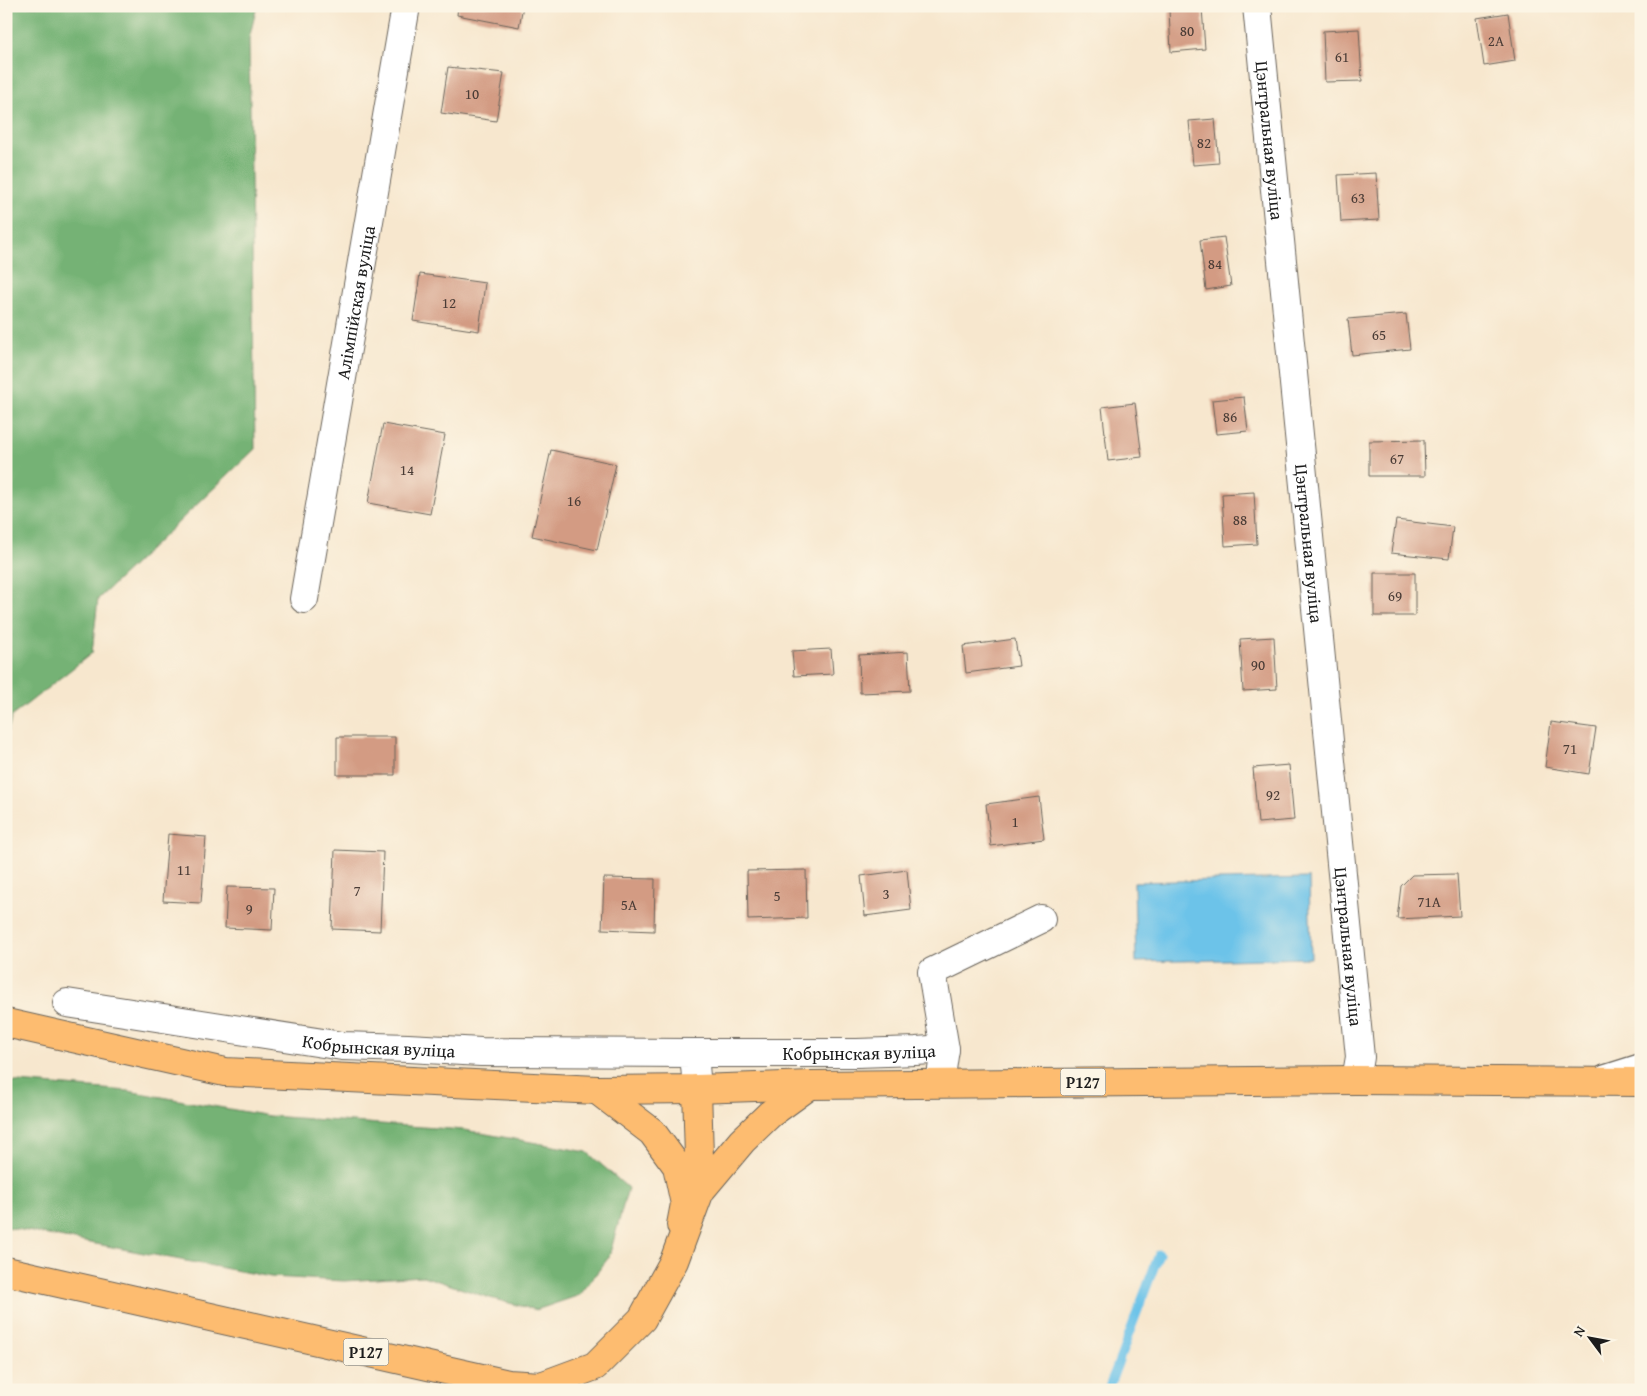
<svg xmlns="http://www.w3.org/2000/svg" width="1647" height="1396" font-family="'Gentium Book Plus',serif">
	<style>
		.forest { fill: #74b274; stroke: #486748 }
		.water { fill: #6cc3e9; stroke: #447082 }
		.lines { fill: none; stroke-linecap: round; stroke-linejoin: round }
		.stream { stroke: #6cc3e9; stroke-width: 9 }
		.building { fill: #d39b83 }
		.lane-casing { stroke: #69635a; stroke-width: 19 }
		.street-casing { stroke: #69635a; stroke-width: 30 }
		.primary-casing { stroke: #69635a; stroke-width: 30 }
		.highway-casing { stroke: #69635a; stroke-width: 30 }
		.lane { stroke: #fff; stroke-width: 16 }
		.street { stroke: #fff; stroke-width: 28 }
		.primary { stroke: #fdbc70; stroke-width: 28 }
		.highway { stroke: #fdbc70; stroke-width: 28 }
		.labels { text-anchor: middle; dominant-baseline: central; stroke-width: 5; stroke-linejoin: round; paint-order: stroke }
		.number-label { font-size: 15px; fill: #4a3c36 }
		.shield { fill: #fcf5e5; stroke: #5f5d58; stroke-width: 1 }
		.shield-label { font-size: 16px; font-weight: bold; fill: #1c1c1c }
		.street-label { font-size: 18px; fill: #1c1c1c; stroke: #fcf5e5 }
	</style>
	<rect width="100%" height="100%" fill="#fcf5e5"/>
	<filter id="ink" filterUnits="userSpaceOnUse"><feTurbulence type="fractalNoise" baseFrequency=".02" numOctaves="2"/><feDisplacementMap in="SourceGraphic" scale="10" xChannelSelector="R" yChannelSelector="G"/><feConvolveMatrix kernelMatrix="1 2 1 2 8 2 1 2 1" color-interpolation-filters="sRGB"/></filter>
	<filter id="wash" filterUnits="userSpaceOnUse"><feTurbulence type="fractalNoise" baseFrequency=".0096" numOctaves="4" result="noise"/><feDisplacementMap in="SourceGraphic" scale="20" xChannelSelector="R" yChannelSelector="G"/><feGaussianBlur stdDeviation="1.12" result="paint"/><feColorMatrix in="noise" values="0 0 0 0 0 0 0 0 0 0 0 0 0 0 0 0 0 1.4 0 .05"/><feComposite in="paint" operator="in"/></filter>
	<g filter="url(#wash)">
		<rect width="100%" height="100%" fill="#f7e7ce"/>
		<path class="forest" d="M 6,6 L 257,6 L 249,39 L 255,449 L 98,599 L 92,653 L 12,716 L 6,737 Z
			M 6,1081 L 128,1091 L 269,1116 L 464,1130 L 587,1152 L 628,1188 L 609,1257 L 580,1295 L 536,1310 L 490,1298 L 423,1276 L 344,1281 L 271,1277 L 6,1227 Z"/>
		<path class="water" d="M 1309,878 L 1311,958 L 1136,962 L 1134,882 Z"/>
		<g class="lines">
			<path class="stream" d="M 1108,1390 L 1159,1254"/>
		</g>
		<g id="blocks">
			<path class="building" d="M 458,6 L 523,6 L 519,27 L 457,15 Z
				M 1202,8 L 1205,49 L 1171,52 L 1169,10 Z
				M 1508,13 L 1515,61 L 1484,66 L 1477,18 Z
				M 1359,29 L 1362,81 L 1325,82 L 1323,31 Z
				M 448,67 L 504,73 L 496,121 L 441,113 Z
				M 1215,119 L 1219,163 L 1193,165 L 1189,121 Z
				M 1376,173 L 1379,220 L 1341,222 L 1338,175 Z
				M 1224,237 L 1231,286 L 1206,290 L 1200,240 Z
				M 420,274 L 485,283 L 479,331 L 413,321 Z
				M 1406,314 L 1410,349 L 1352,355 L 1348,319 Z
				M 1244,397 L 1248,431 L 1216,434 L 1212,400 Z
				M 1135,403 L 1142,457 L 1108,461 L 1102,407 Z
				M 383,424 L 445,435 L 430,514 L 368,503 Z
				M 1424,440 L 1425,476 L 1369,476 L 1369,441 Z
				M 551,450 L 616,464 L 597,550 L 532,536 Z
				M 1254,492 L 1257,544 L 1225,546 L 1222,494 Z
				M 1396,520 L 1453,527 L 1449,559 L 1391,553 Z
				M 1374,573 L 1415,573 L 1415,616 L 1374,616 Z
				M 1274,637 L 1277,689 L 1243,691 L 1240,639 Z
				M 1015,639 L 1019,666 L 966,673 L 963,646 Z
				M 831,649 L 833,674 L 794,676 L 792,651 Z
				M 908,652 L 910,691 L 860,693 L 859,655 Z
				M 1551,722 L 1596,728 L 1589,774 L 1545,767 Z
				M 337,737 L 395,737 L 395,775 L 337,775 Z
				M 1289,765 L 1294,820 L 1258,823 L 1253,768 Z
				M 1039,797 L 1044,839 L 991,846 L 986,804 Z
				M 168,834 L 206,837 L 201,903 L 163,901 Z
				M 335,850 L 383,852 L 380,931 L 332,929 Z
				M 806,870 L 807,918 L 748,920 L 747,871 Z
				M 907,870 L 911,910 L 865,916 L 861,876 Z
				M 1457,874 L 1460,916 L 1397,919 L 1401,886 L 1412,875 Z
				M 604,878 L 655,879 L 654,931 L 602,929 Z
				M 227,887 L 274,888 L 272,930 L 225,928 Z"/>
		</g>
	</g>
	<g filter="url(#ink)">
		<use href="#blocks" fill-opacity="0" stroke="#69635a" stroke-width="1"/>
		<g class="lines">
			<defs>
				<path id="lane" d="M 1603,1074 L 1641,1062"/>
				<g id="street">
					<path id="s1" d="M 1257,6 L 1360,1057 L 1356,1080"/>
					<path id="s2" d="M 304,599 L 406,6"/>
					<path id="s3" d="M 67,1003 L 342,1046 L 408,1048 L 481,1052 L 694,1053 L 697,1089"/>
					<path id="s4" d="M 694,1053 L 857,1053 L 916,1051 L 945,1049"/>
					<path d="M 940,1083 L 945,1049 L 932,972 L 1041,919"/>
				</g>
				<path id="primary" d="M 6,1023 L 225,1072 L 597,1090 L 697,1089 L 810,1085 L 1356,1080 L 1641,1082"/>
				<path id="highway" d="M 697,1089 L 700,1191
					M 597,1090 L 652,1132 L 677,1166 L 685,1204 L 681,1225
					M 6,1271 L 508,1384 L 541,1386 L 595,1366 L 642,1319 L 674,1261 L 700,1191 L 742,1141 L 770,1114 L 810,1085"/>
			</defs>
			<use href="#lane" class="lane-casing"/>
			<use href="#street" class="street-casing"/>
			<use href="#primary" class="primary-casing"/>
			<use href="#highway" class="highway-casing"/>
			<use href="#lane" class="lane"/>
			<use href="#street" class="street"/>
			<use href="#primary" class="primary"/>
			<use href="#highway" class="highway"/>
		</g>
	</g>
	<g class="labels">
		<g class="number-label">
			<text x="1187" y="30">80</text>
			<text x="1496" y="40">2А</text>
			<text x="1342" y="56">61</text>
			<text x="472" y="93">10</text>
			<text x="1204" y="142">82</text>
			<text x="1358" y="197">63</text>
			<text x="1215" y="263">84</text>
			<text x="449" y="302">12</text>
			<text x="1379" y="334">65</text>
			<text x="1230" y="416">86</text>
			<text x="1397" y="458">67</text>
			<text x="407" y="469">14</text>
			<text x="574" y="500">16</text>
			<text x="1240" y="519">88</text>
			<text x="1395" y="595">69</text>
			<text x="1258" y="664">90</text>
			<text x="1570" y="748">71</text>
			<text x="1273" y="794">92</text>
			<text x="1015" y="821">1</text>
			<text x="184" y="869">11</text>
			<text x="357" y="890">7</text>
			<text x="886" y="893">3</text>
			<text x="777" y="895">5</text>
			<text x="1429" y="901">71A</text>
			<text x="629" y="904">5А</text>
			<text x="249" y="908">9</text>
		</g>
		<g class="shield">
			<rect x="1060.5" y="1068.5" width="45" height="27" rx="4"/>
			<rect x="343.5" y="1338.5" width="45" height="27" rx="4"/>
		</g>
		<g class="shield-label">
			<text x="1083" y="1082">Р127</text>
			<text x="366" y="1352">Р127</text>
		</g>
		<g class="street-label">
			<text stroke="none"><textPath href="#s1" startOffset="135">Цэнтральная вуліца</textPath></text>
			<text stroke="none"><textPath href="#s2" startOffset="301">Алімпійская вуліца</textPath></text>
			<text stroke="none"><textPath href="#s1" startOffset="540">Цэнтральная вуліца</textPath></text>
			<text stroke="none"><textPath href="#s1" startOffset="945">Цэнтральная вуліца</textPath></text>
			<text stroke="none"><textPath href="#s3" startOffset="315">Кобрынская вуліца</textPath></text>
			<text stroke="none"><textPath href="#s4" startOffset="165">Кобрынская вуліца</textPath></text>
		</g>
	</g>
	<rect width="1647" height="1396" fill="none" stroke="#fcf5e5" stroke-width="25"/>
	<g transform="translate(1590 1338) rotate(302)" stroke="#fcf5e5" stroke-width="4" paint-order="stroke">
	<path d="M0-4L9 19L0 12L-9 19Z" fill="#1c1c1c"/>
	<text y="-8" font-size="14" font-weight="bold" text-anchor="middle" fill="#1c1c1c">N</text>
	</g>
</svg>
